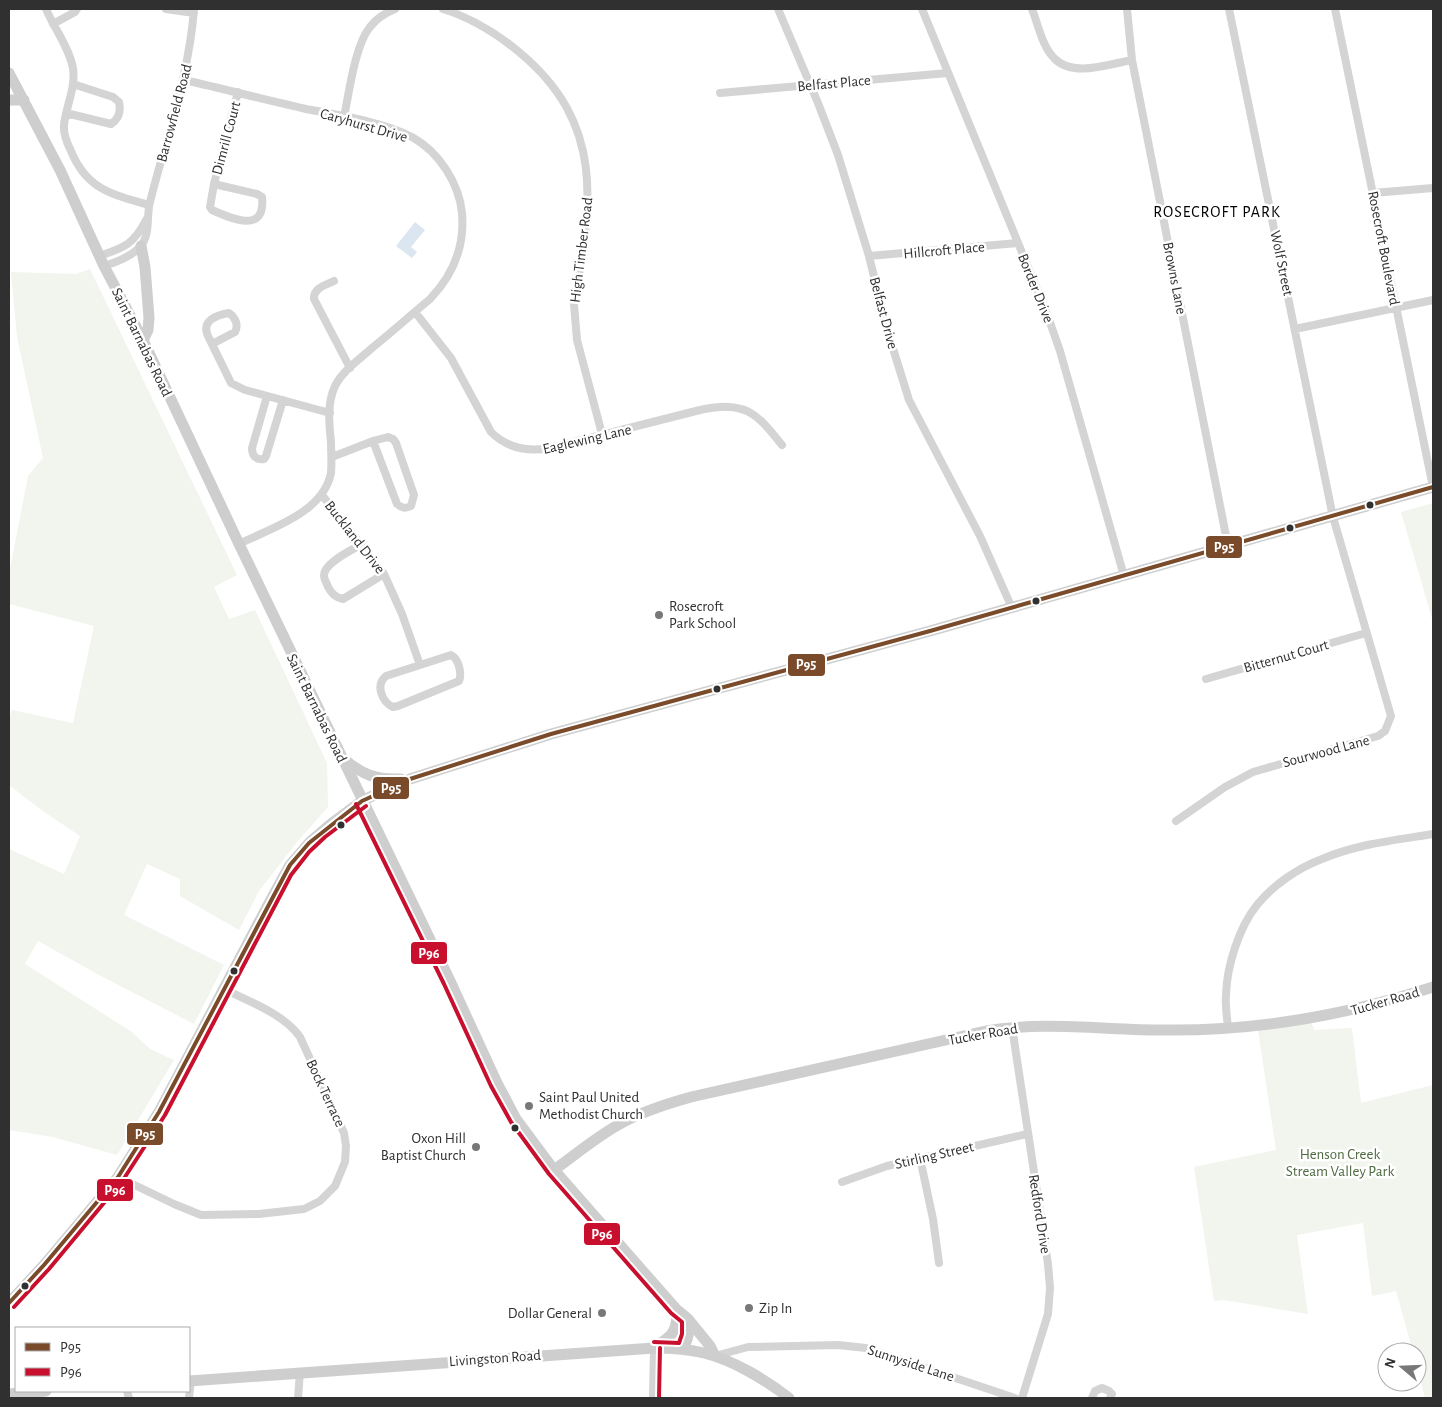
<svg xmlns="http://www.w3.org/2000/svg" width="1442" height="1407" viewBox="0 0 1442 1407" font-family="'Alegreya Sans',sans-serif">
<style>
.green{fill:#f1f5ed}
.water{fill:#dce6f1}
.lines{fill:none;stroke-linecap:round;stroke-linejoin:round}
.street{stroke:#d4d4d4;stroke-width:8}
.secondary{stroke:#cecece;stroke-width:11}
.bus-1-casing{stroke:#fff;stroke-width:8}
.bus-2-casing{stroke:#fff;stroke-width:8}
.bus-1{stroke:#7a4b2a;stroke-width:4}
.bus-2{stroke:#c8102e;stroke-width:4}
.bus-dot{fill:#303030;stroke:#fff;stroke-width:2}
.poi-dot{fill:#787878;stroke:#fff;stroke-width:2}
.labels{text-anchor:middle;stroke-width:5;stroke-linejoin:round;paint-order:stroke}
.street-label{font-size:15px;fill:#303030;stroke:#fff}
.poi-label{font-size:15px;fill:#303030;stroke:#fff;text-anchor:start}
.park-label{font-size:15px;fill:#4e6a40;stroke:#fff}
.neighbourhood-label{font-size:16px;letter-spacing:1px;fill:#000;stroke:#fff}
.line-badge{stroke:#fff;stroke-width:2}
.badge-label{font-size:14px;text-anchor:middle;font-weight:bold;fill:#fff}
</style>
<rect width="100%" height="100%" fill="#fff"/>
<!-- green -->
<path class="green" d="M90 269 237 575 214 587 229 619 255 610 327 763 328 807 297 842 259 891 239 930 180 896V879L147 864 124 915 224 965 194 1024 99 975 38 941 25 964 132 1032 150 1049 174 1060 117 1155 53 1137 9 1130V849L64 874 80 836 40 809 9 785V719L12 710 73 723 94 626 9 604V574L28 476 43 458 17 337 11 272 76 274Z
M1433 503V622L1401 512Z
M1310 1017 1314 1030 1352 1028 1361 1103 1433 1085V1398H1425L1417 1367V1352H1413L1396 1291 1372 1296 1363 1223 1297 1235 1308 1314 1224 1300 1214 1301 1194 1167 1276 1150 1257 1023Z"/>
<!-- water -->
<path class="water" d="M415 222 425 230 411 247 417 252 412 258 396 246Z"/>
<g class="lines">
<!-- street -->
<path class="street" d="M46 9C54 28 69 47 73 68 76 88 66 106 64 125 63 134 67 143 71 151 87 190 112 194 149 205
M166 9 194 13
M443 9C472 18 496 33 519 52 606 124 592 205 574 304L577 340 602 434
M778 9 818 103 838 155 869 256 886 326 909 400 980 536 1012 608
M922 9 1046 311 1060 351 1124 576
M1032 9C1038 24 1042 46 1054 58 1072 78 1109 64 1132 60
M1127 9 1132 60 1228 546
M1335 9 1433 487
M53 24 75 12 77 9
M184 80C225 89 265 100 306 109 338 115 383 122 412 137 439 152 459 183 462 213 465 247 453 275 430 299 411 315 392 332 372 348 360 359 343 370 335 386 327 403 329 424 331 442 331 452 332 463 331 473 323 513 271 528 239 544
M720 93 948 73
M66 113 111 124C119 119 121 111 119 102L113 97 73 84
M344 117C349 93 355 45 370 27 376 19 385 13 395 9
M214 184 257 194 262 197C266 234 232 219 212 210L210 207Z
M214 184 238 92
M1373 193 1433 188
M99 256C124 248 134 244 146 220
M869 256 1018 243
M104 266C117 262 131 257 140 247 151 235 146 216 150 202 166 138 189 76 194 9
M334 281C326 285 313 288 314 299L350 368
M415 312 451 358 491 432C508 449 528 452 550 448L700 410C745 401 755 411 782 445
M1295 329 1433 300
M212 344 235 332C239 325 235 317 229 313 216 315 201 321 208 336L231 383 245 390 330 413
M267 396 252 448C252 456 256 460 264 459L266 456 283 400
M388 437 393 439 396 443 414 495 411 506C405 509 402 508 397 504L373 441Z
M332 457 373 441
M322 495 384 574 402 614 420 665
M362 544C352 550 323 563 324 576 324 580 327 583 328 587 332 594 335 597 343 599L384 574
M451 655C459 659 462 674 459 681L398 706 393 707C382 702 375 685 386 676Z
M1206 679 1366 633
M1176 821 1225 787 1253 772 1378 736 1385 731 1391 716 1333 517 1229 9
M1012 1027 1048 1264 1050 1288 1048 1314 1022 1398
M1228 1028C1227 1017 1225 1005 1226 994 1227 966 1239 927 1257 905 1273 885 1298 868 1322 859 1357 844 1396 840 1433 834
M920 1158 933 1219 939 1263
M118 1177 174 1204 201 1215 259 1214 304 1209 320 1201 335 1186 345 1162 346 1146 344 1133 300 1037C284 1014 248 1001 224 989
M842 1182 887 1166 1027 1134
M715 1356 748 1347 838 1345 866 1348 1015 1398
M127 1391 129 1398
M189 1398 191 1380
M298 1398 300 1372
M653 1398 654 1348
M1092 1398 1095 1391 1102 1388 1109 1391 1112 1394 1110 1398"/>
<!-- secondary -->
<path class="secondary" d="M9 73 60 170 104 266 143 340 239 544 450 981 497 1083 516 1119 554 1170 676 1309 688 1319C690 1331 689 1340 682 1349
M9 100H24
M141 246 145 267 149 318 148 330 143 340
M343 758C362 775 376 780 401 779
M554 1170C575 1155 595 1138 618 1125 640 1112 666 1104 691 1097L986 1031C1045 1021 1105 1030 1165 1030 1256 1031 1347 1015 1433 987
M9 1303 44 1265 118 1177 159 1112 267 907 290 865 309 843 331 824 362 801 391 787 410 779 551 734 930 631 1433 487
M688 1319 710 1346 715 1356
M654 1348C669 1337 676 1335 677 1316
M189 1381 654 1348C671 1348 688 1349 704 1353 733 1360 766 1380 789 1398
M9 1394 46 1391"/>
<!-- bus-1 casing -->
<g class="bus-1-casing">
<path id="bus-1" d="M9 1303 44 1265 118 1177 159 1112 290 865 309 843 362 801 410 779 551 734 930 631 1433 487"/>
</g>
<!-- bus-2 casing -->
<g class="bus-2-casing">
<path id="bus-2" d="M356 804 444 984 491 1086 511 1122 549 1174 671 1313 682 1322V1334L679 1343 654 1342
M14 1307 49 1269 123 1180 165 1115 291 875 309 852 325 837 366 806
M659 1398 660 1348"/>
</g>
<!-- bus-1 -->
<use href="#bus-1" class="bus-1"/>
<!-- bus-2 -->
<use href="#bus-2" class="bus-2"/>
</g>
<!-- markers -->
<g class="bus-dot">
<circle cx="1370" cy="505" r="4.5"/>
<circle cx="1290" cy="528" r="4.5"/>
<circle cx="1036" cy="601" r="4.5"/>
<circle cx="717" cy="689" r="4.5"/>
<circle cx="341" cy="825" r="4.5"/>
<circle cx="234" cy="971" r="4.5"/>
<circle cx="515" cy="1128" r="4.5"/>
<circle cx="25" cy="1286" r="4.5"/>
</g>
<g class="poi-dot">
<circle cx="659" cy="615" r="5"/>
<circle cx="529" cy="1106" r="5"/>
<circle cx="476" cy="1147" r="5"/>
<circle cx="749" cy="1308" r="5"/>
<circle cx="602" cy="1313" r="5"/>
</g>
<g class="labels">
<!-- street labels -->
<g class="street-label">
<text transform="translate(834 83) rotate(-5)" y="5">Belfast Place</text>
<text transform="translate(174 113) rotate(-75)" y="5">Barrowfield Road</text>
<text transform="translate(364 125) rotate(16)" y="5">Caryhurst Drive</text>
<text transform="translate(226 138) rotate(-75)" y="5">Dimrill Court</text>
<text transform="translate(1384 248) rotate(79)" y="5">Rosecroft Boulevard</text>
<text transform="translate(581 250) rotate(-83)" y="5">High Timber Road</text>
<text transform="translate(944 250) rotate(-5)" y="5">Hillcroft Place</text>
<text transform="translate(1282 263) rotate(78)" y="5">Wolf Street</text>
<text transform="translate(1175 278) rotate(79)" y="5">Browns Lane</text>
<text transform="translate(1036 288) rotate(68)" y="5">Border Drive</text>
<text transform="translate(884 313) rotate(75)" y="5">Belfast Drive</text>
<text transform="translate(142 342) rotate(64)" y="5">Saint Barnabas Road</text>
<text transform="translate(587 439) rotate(-13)" y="5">Eaglewing Lane</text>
<text transform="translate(355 537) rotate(52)" y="5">Buckland Drive</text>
<text transform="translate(1286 656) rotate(-16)" y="5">Bitternut Court</text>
<text transform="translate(317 708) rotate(64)" y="5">Saint Barnabas Road</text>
<text transform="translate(1326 751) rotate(-15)" y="5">Sourwood Lane</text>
<text transform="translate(1385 1001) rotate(-16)" y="5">Tucker Road</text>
<text transform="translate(983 1034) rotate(-10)" y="5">Tucker Road</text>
<text transform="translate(326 1093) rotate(65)" y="5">Bock Terrace</text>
<text transform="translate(934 1155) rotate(-13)" y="5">Stirling Street</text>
<text transform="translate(1040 1214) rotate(81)" y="5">Redford Drive</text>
<text transform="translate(495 1358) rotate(-4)" y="5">Livingston Road</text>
<text transform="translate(911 1363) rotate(18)" y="5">Sunnyside Lane</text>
</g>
<!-- poi labels -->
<g class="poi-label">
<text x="669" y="611">Rosecroft<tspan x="669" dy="17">Park School</tspan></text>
<text x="539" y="1102">Saint Paul United<tspan x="539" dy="17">Methodist Church</tspan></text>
<text x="466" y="1143" text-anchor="end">Oxon Hill<tspan x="466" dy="17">Baptist Church</tspan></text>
<text x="759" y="1313">Zip In</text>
<text x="592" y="1318" text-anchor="end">Dollar General</text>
</g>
<!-- park labels -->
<g class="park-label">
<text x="1340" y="1159">Henson Creek<tspan x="1340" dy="17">Stream Valley Park</tspan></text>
</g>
<!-- neighbourhood labels -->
<g class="neighbourhood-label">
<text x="1217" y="217">ROSECROFT PARK</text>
</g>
</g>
<g class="line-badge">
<rect x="1205" y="535" width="38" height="24" rx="5" fill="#7a4b2a"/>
<rect x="787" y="653" width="39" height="24" rx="5" fill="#7a4b2a"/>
<rect x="372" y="776" width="38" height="24" rx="5" fill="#7a4b2a"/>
<rect x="410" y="941" width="38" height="24" rx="5" fill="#c8102e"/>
<rect x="126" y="1122" width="38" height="24" rx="5" fill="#7a4b2a"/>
<rect x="96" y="1178" width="38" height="24" rx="5" fill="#c8102e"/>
<rect x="583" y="1222" width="38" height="24" rx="5" fill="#c8102e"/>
</g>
<g class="badge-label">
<text x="1224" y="552">P95</text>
<text x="806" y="669">P95</text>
<text x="391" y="793">P95</text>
<text x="429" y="958">P96</text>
<text x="145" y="1139">P95</text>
<text x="115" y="1195">P96</text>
<text x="602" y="1239">P96</text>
</g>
<!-- border -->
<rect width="1442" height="1407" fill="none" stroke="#303030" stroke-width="20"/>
<!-- legend -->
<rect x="15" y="1327" width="175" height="65" fill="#ffffff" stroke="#acacac"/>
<rect x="25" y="1343" width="25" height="8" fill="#7a4b2a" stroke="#acacac"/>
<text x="60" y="1352" font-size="15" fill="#303030">P95</text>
<rect x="25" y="1368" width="25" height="8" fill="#c8102e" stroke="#acacac"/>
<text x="60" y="1377" font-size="15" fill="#303030">P96</text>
<!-- north arrow -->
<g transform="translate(1402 1367) rotate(289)"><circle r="24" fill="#ffffff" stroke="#acacac"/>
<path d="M0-4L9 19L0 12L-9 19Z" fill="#787878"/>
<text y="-8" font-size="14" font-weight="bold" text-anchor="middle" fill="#303030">N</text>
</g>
</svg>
